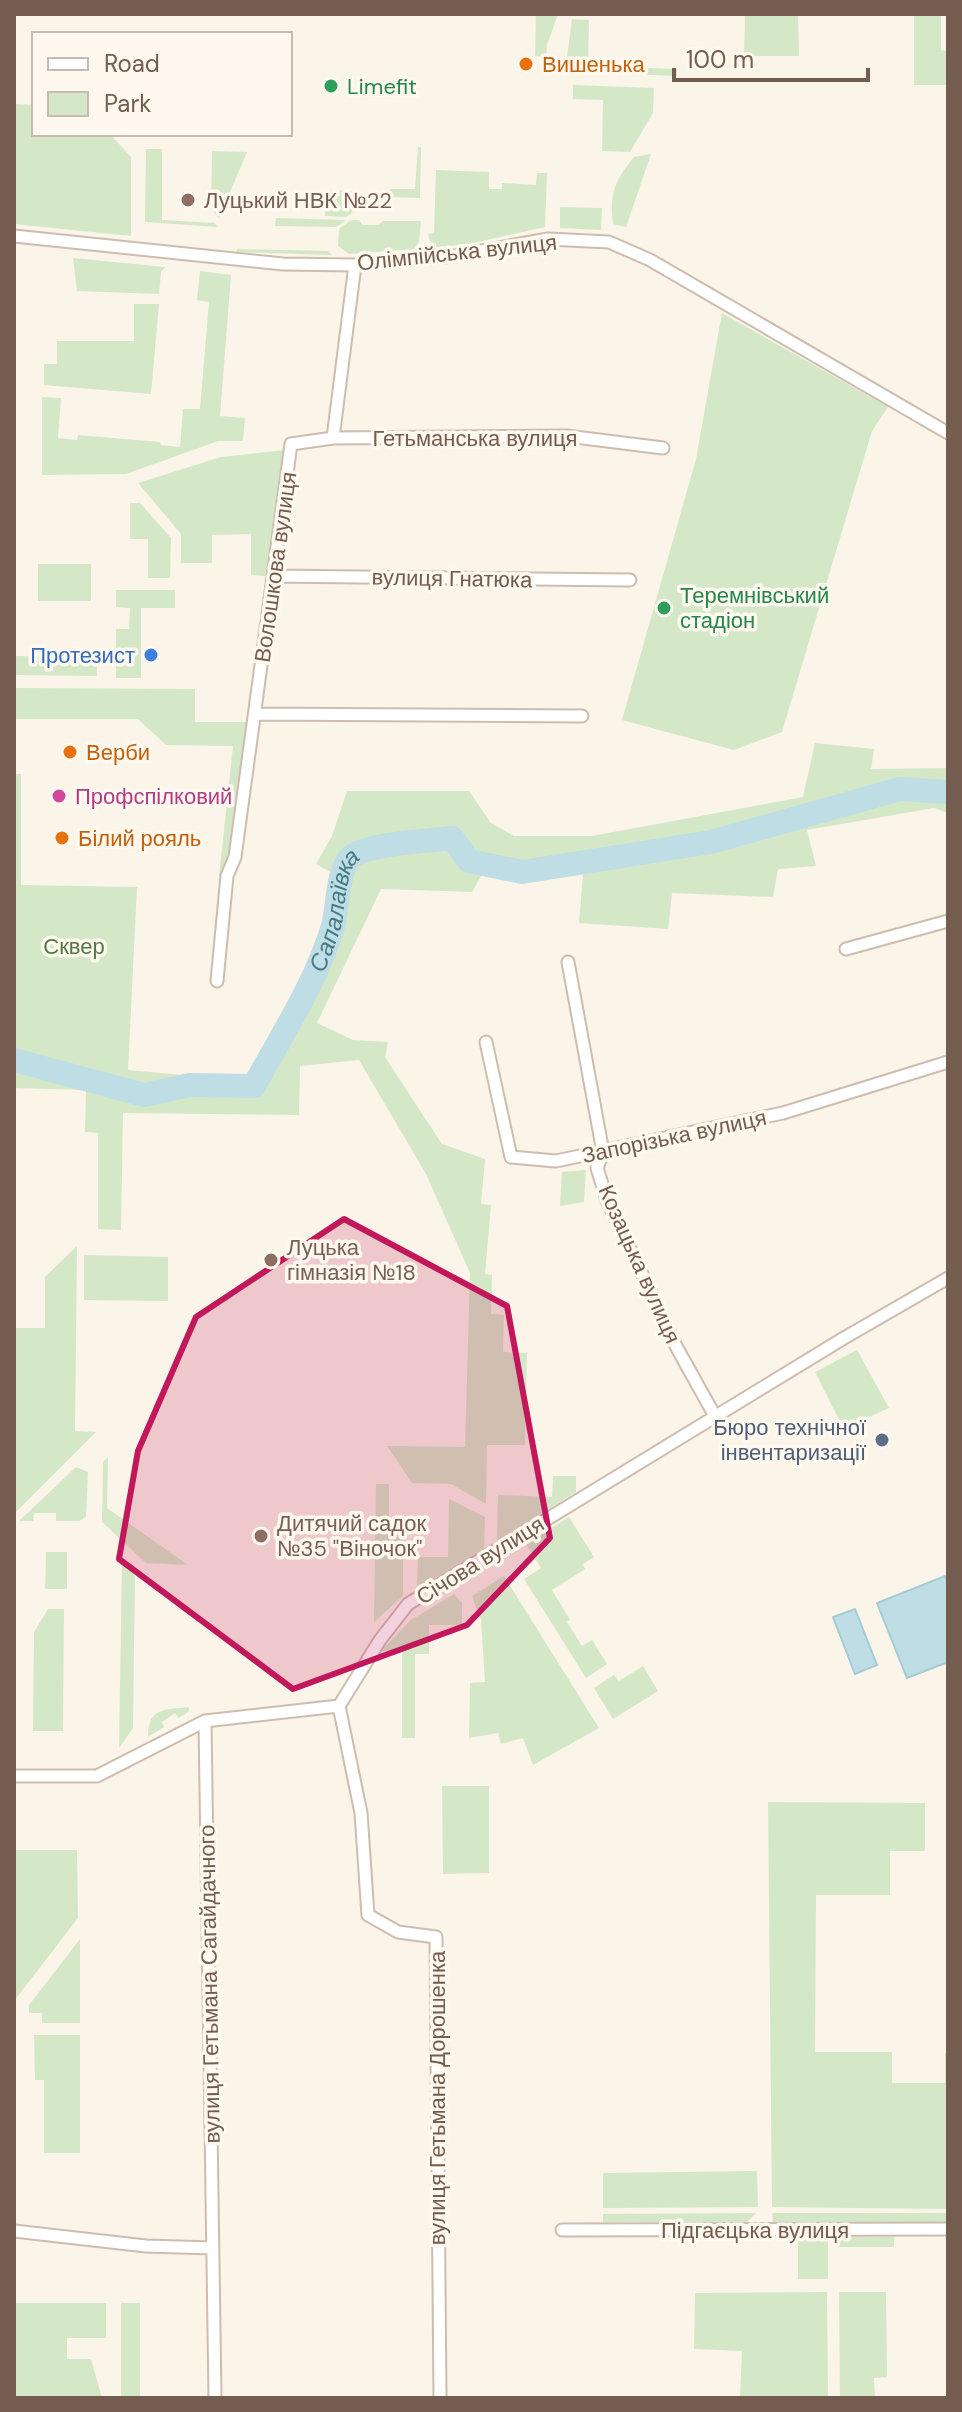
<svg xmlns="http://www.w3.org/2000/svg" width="962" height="2412" viewBox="0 0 962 2412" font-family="'DM Sans',sans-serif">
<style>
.green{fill:#d4e8c7}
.water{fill:#bedde4;stroke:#a5ccd5;stroke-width:2}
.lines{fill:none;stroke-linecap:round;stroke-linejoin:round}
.river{stroke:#bedde4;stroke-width:24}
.minor-casing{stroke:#cdbdaf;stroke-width:15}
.minor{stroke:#fff;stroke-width:11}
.marked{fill:#c2185b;fill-opacity:0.2;stroke:#c2185b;stroke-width:6;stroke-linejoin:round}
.food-dot{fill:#e8710a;stroke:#fef8ef;stroke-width:3}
.leisure-dot{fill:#2e9e5b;stroke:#fef8ef;stroke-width:3}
.education-dot{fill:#8d6e63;stroke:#fef8ef;stroke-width:3}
.shop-dot{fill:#3f7fe0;stroke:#fef8ef;stroke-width:3}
.hotel-dot{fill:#d1479c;stroke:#fef8ef;stroke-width:3}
.service-dot{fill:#5c6f8a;stroke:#fef8ef;stroke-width:3}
.labels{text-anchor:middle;stroke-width:7;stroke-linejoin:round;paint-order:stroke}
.food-label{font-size:22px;fill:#c56008;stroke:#fef8ef;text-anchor:start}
.leisure-label{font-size:22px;fill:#27864d;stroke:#fef8ef;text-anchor:start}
.education-label{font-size:22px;fill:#785e54;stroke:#fef8ef;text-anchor:start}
.street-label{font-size:22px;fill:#745c4e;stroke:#fef8ef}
.shop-label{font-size:22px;fill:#366cbe;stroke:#fef8ef;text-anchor:end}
.hotel-label{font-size:22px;fill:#b23c85;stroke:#fef8ef;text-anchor:start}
.park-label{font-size:22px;fill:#547846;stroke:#fef8ef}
.service-label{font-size:22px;fill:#4e5e75;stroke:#fef8ef;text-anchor:end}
.water-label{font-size:24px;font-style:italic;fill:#487a85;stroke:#fef8ef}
</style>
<rect width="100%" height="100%" fill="#fbf4e8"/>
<!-- green -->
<path class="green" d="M536 14H558L547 45 546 57 535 56Z
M745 14H798L799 56H744Z
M914 14H941V50L948 51V110L946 85H914Z
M572 19 589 20 588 66 677 69V76L565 72Z
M573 85 654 88 653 113 630 152 602 151 603 100 573 99Z
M14 104 34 105V134H110L131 157V236L14 224Z
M418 147H421L420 198 389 197 390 189H415Z
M146 149H162V220L215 223 217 227 145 222Z
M212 151 247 152 219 218 211 209Z
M651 154 626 227 613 224C609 193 615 180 634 157Z
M436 170 489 172V189H502V183L536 185 537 173H547L545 227 469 244 432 248 428 234 434 233Z
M327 190 354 191 352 213 346 217 325 216Z
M560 207 602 208 601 230 560 228Z
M276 218 346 220 336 227 275 226Z
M351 220H359L363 225H379L383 221H421L419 242 414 249 349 254 338 246 339 229Z
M237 249 329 251 332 255 236 252Z
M73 258 165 267 161 272 159 294 77 291Z
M200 271 231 275 220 416 245 418 243 441H218L126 474 42 475V397L61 398 58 438 77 440 78 435 160 442 161 445 180 447 183 409H200L209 302 197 300Z
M134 304H159L151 394 44 385V364H57V341H134Z
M722 313 888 407 872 431 782 732 734 750 622 720 696 459Z
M285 450 268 576 251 575V534L212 535V563H181V534L138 483 221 457Z
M130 503H140L171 538 170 578H148V539H130Z
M38 564H91V601H38Z
M116 590H175V608H141V678H116V629H129L130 608 116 607Z
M14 656 97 657V676L14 675Z
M16 688 195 689V722H248L230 856 219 876 233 746 166 745 138 719H14Z
M815 743 874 749 871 769 948 768V813L934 808 807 830 816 866 778 869 773 897 672 893 668 929 579 923 583 874 527 882 481 876 472 892 381 889 317 1023 353 1040 388 1042 385 1057 442 1144 485 1159 481 1204 491 1205 485 1274 492 1275 491 1314 504 1315 503 1352 527 1353 525 1445H487L486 1504 451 1484 412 1483 387 1446 465 1447 470 1273 426 1174 359 1060 300 1066 299 1115 123 1113 121 1230 98 1229V1133L85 1132 86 1090 14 1088V774H21V885L137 887 128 1070 248 1081 274 1038 320 937 332 873 316 864 332 836 347 791H469L491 823 514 836H592L803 797Z
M586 1170 584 1202 560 1206 562 1172Z
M77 1246 75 1431 96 1432 14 1514V1328H45V1277Z
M84 1255 168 1257V1301L84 1300Z
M857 1350 889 1408 847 1427 839 1420 815 1372Z
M108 1457 107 1508 188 1565 146 1563 102 1522 103 1462Z
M76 1467 88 1472 86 1517 79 1521H56V1513H34L33 1521H19Z
M553 1476H576V1492L497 1541 498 1495 552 1497Z
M376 1484H389V1534H403V1596L374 1622Z
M449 1499 485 1517 484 1549 417 1589 418 1557H448Z
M569 1517 594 1557 583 1564 585 1569 552 1590 570 1620 567 1622 582 1646 592 1640 607 1664 586 1678 524 1579 541 1568 526 1544Z
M46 1552H67V1589H45Z
M122 1561 135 1576 133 1728 119 1748Z
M504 1576 599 1728 533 1765 523 1738 501 1744 498 1733 469 1738 470 1683 485 1682 481 1620 472 1596Z
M454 1594 462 1603V1625H429V1654H415V1738H402V1652L381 1651 411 1620Z
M48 1609H64L63 1731H33L34 1632Z
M643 1666 658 1691 613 1719 594 1688 614 1675 619 1681Z
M189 1707V1711L179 1718 175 1713 162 1722 164 1727 148 1737C148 1707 164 1710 189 1707Z
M442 1786H489V1873L443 1874Z
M768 1802 925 1803V1851H890V1895H816L815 2052H892V2083H945V2053H948V2209L772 2207Z
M14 1850H77L78 1918 14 2001Z
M80 1939V2023H42V2013H29V2005Z
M34 2035H80V2153H44V2080H35Z
M757 2171 758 2207 603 2208V2173Z
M756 2213 747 2222H603V2214Z
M772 2213H948V2222H773Z
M798 2237H828V2279H798Z
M839 2237H894V2247H839Z
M827 2292 828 2398H740L742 2351 694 2349 695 2293Z
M839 2292H886L887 2377 874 2378 875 2398H840Z
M14 2303H106V2338H67V2359H91L102 2398H14Z
M121 2303H140V2398H121Z"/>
<!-- water -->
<path class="water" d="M945 1576 948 1583V1662L907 1678 877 1603Z
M855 1609 877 1665 855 1674 833 1617Z"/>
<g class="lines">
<!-- river -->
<path class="river" id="s1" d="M14 1060 144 1095 190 1085 254 1086C282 1034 316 983 333 926 338 908 337 869 351 857 367 843 429 841 452 838L469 861 522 872 711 842 900 789 948 792"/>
<!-- minor casing -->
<g class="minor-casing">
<path id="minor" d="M14 236 283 264 355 265 454 256 548 239 609 242 650 260 948 433
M333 438 567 436 663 448
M274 576 630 580
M255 714 582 716
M846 949 948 921
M568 962 603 1152 597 1168 607 1200 677 1348 716 1418
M217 981 227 876 235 857 291 444 333 438 355 265
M486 1042 511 1157 556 1161 783 1113 948 1062
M339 1706 361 1813 368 1915 398 1932 436 1937 440 2398
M205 1721 215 2398
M14 1776H97L205 1721 339 1706 380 1640 408 1604 844 1338 948 1278
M562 2230 948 2229
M14 2231 146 2246 213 2248"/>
</g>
<!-- minor -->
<use href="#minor" class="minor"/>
</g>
<!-- marked area -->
<path class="marked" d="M344 1219 507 1306 550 1538 467 1625 293 1689 119 1559 138 1451 196 1317Z"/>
<!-- markers -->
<g class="food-dot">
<circle cx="526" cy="64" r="8"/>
<circle cx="70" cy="752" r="8"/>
<circle cx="62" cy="838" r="8"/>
</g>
<g class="leisure-dot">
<circle cx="331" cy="86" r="8"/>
<circle cx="664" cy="608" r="8"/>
</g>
<g class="education-dot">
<circle cx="188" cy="200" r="8"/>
<circle cx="271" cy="1260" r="8"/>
<circle cx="261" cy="1536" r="8"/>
</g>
<circle class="shop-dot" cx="151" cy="655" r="8"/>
<circle class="hotel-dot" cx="59" cy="796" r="8"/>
<circle class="service-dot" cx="882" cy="1440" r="8"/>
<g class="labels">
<!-- food labels -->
<g class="food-label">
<text x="542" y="72">Вишенька</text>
<text x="86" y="760">Верби</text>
<text x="78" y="846">Білий рояль</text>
</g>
<!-- leisure labels -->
<g class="leisure-label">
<text x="347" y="94">Limefit</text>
<text x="680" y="603">Теремнівський<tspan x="680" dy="25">стадіон</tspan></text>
</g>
<!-- education labels -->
<g class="education-label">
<text x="204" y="208">Луцький НВК №22</text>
<text x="287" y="1255">Луцька<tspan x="287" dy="25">гімназія №18</tspan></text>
<text x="277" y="1531">Дитячий садок<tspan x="277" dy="25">№35 "Віночок"</tspan></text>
</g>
<!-- street labels -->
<g class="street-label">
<text transform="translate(457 252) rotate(-6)" y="8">Олімпійська вулиця</text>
<text x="475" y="446">Гетьманська вулиця</text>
<text transform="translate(275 567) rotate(-82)" y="8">Волошкова вулиця</text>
<text transform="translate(452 578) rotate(1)" y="8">вулиця Гнатюка</text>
<text transform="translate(674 1136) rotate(-12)" y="8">Запорізька вулиця</text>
<text transform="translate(640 1264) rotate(66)" y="8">Козацька вулиця</text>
<text transform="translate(480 1560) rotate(-32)" y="8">Січова вулиця</text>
<text transform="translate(209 1984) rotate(-91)" y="8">вулиця Гетьмана Сагайдачного</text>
<text transform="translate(437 2098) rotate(-90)" y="8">вулиця Гетьмана Дорошенка</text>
<text x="755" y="2238">Підгаєцька вулиця</text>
</g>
<!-- shop labels -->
<g class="shop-label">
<text x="135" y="663">Протезист</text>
</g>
<!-- hotel labels -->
<g class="hotel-label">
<text x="75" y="804">Профспілковий</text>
</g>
<!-- park labels -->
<g class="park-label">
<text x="74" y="954">Сквер</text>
</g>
<!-- service labels -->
<g class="service-label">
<text x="866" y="1435">Бюро технічної<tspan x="866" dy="25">інвентаризації</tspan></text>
</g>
<!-- water labels -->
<g class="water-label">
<text dy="8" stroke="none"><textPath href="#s1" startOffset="440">Сапалаївка</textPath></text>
</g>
</g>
<!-- border -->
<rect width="962" height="2412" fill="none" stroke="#745c4e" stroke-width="32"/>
<!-- legend -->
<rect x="32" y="32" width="260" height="104" fill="#fef8ef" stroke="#c7baaf" stroke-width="2"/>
<rect x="48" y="58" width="40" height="12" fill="#ffffff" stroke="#c7baaf" stroke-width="2"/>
<text x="104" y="72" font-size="24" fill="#745c4e">Road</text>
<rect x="48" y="92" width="40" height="24" fill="#d4e8c7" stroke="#c7baaf" stroke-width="2"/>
<text x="104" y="112" font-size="24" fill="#745c4e">Park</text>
<!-- scale -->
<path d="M674 68v12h194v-12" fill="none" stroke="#745c4e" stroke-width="4"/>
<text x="686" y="68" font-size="24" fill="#745c4e" stroke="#fef8ef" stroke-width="6" paint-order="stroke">100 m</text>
</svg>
